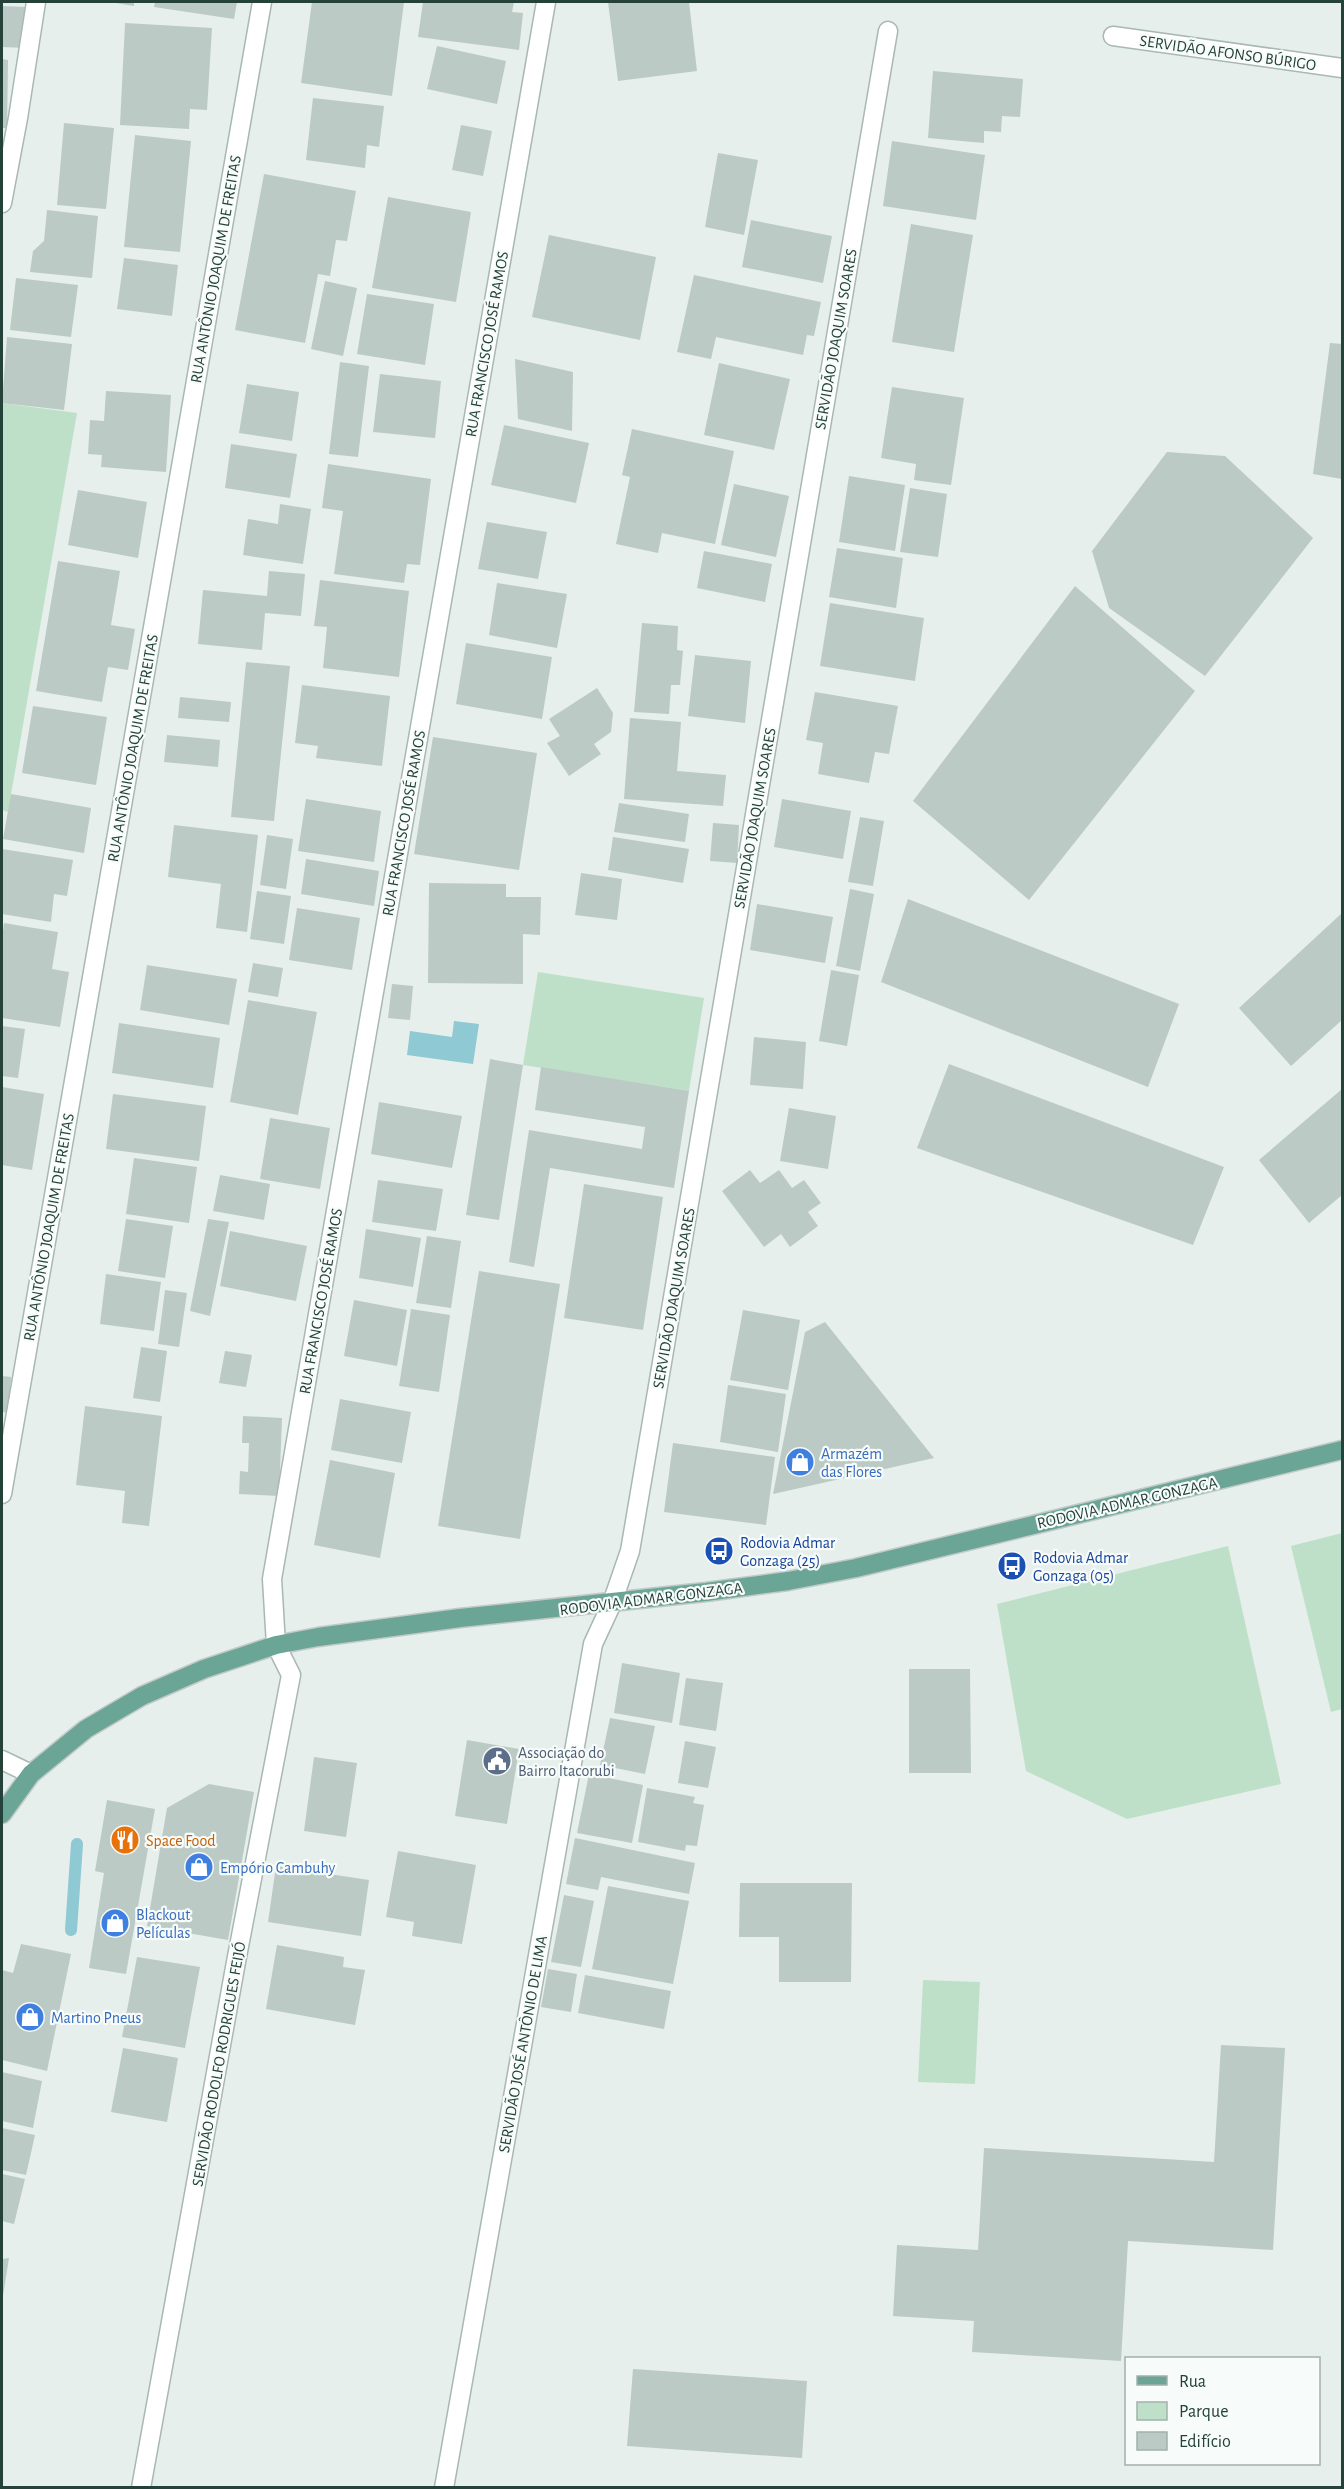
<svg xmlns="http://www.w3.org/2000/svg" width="1344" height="2489" viewBox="0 0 1344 2489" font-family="'Alegreya Sans',sans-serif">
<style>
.green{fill:#bfe0c8}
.water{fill:#8ec9d4}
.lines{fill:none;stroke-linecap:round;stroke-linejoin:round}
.stream{stroke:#8ec9d4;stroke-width:12}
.building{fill:#bbcac4}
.minor-casing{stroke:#a8b8b2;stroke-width:21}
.major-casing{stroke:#c2cac8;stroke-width:21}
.minor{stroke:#fff;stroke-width:18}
.major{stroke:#6aa596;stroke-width:18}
.labels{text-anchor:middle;stroke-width:4.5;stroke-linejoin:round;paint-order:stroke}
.street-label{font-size:16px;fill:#24423a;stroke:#f7fbf9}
.shop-label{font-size:16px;fill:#366cbe;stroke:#f7fbf9;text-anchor:start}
.transit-label{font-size:16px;fill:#164399;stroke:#f7fbf9;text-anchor:start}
.service-label{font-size:16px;fill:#4e5e75;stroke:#f7fbf9;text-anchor:start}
.food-label{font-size:16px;fill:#c56008;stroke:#f7fbf9;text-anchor:start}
</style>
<rect width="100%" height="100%" fill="#e6efeb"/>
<!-- green -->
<path class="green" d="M2 403 77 413 8 812 2 810Z
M538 972 704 998 689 1091 523 1065Z
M1342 1533V1709L1331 1712 1291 1546Z
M1228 1546 1281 1784 1127 1819 1026 1771 997 1604Z
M923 1980 980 1982 975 2084 918 2082Z"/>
<!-- water -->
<path class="water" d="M454 1021 479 1024 473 1064 407 1055 410 1031 452 1037Z"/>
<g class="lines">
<!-- stream -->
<path class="stream" d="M71 1930 77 1844"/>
</g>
<!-- building -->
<path class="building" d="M110 2H134V6Z
M155 2H237L234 19 154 7Z
M312 2H404L392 96 301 83Z
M423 2H514L512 12 523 13 519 50 418 37Z
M608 2H689L697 71 618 81Z
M2 6 27 7 26 48 2 47Z
M125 23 212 28 207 110 190 109 189 129 120 125Z
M437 46 506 61 497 104 427 89Z
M2 59 8 60 7 128H2Z
M933 71 1023 79 1020 117 1002 116 1001 132 984 131V143L928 138Z
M313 98 384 106 379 147 367 145 365 168 306 160Z
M64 123 114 128 106 209 57 205Z
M461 125 492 131 483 176 452 170Z
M135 135 191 141 180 252 124 247Z
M892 141 985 155 976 220 883 206Z
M718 153 758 160 744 235 705 227Z
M264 174 356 191 347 241 336 240 330 276 318 274 305 343 235 330Z
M388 197 471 212 456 302 372 288Z
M47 210 98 216 92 278 30 272 33 251 44 241Z
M751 220 832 236 823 283 742 267Z
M911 224 973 235 954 352 892 342Z
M549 235 656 257 640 340 532 317Z
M124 258 178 265 172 316 117 309Z
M694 275 821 302 814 336 807 335 803 355 716 337 711 359 677 352Z
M16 278 78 285 71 337 10 330Z
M325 281 357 288 343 356 311 349Z
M367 294 434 304 425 365 357 354Z
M7 337 72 344 64 410 2 403Z
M1330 343 1342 344V479L1313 474Z
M515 359 573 372 572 431 518 419Z
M340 362 369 366 358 457 329 454Z
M719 363 790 379 774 450 704 435Z
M380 374 441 381 435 438 373 432Z
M247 384 299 392 292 441 239 433Z
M892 387 964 398 951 485 914 480 916 464 881 458Z
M106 391 171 395 166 472 101 467 102 455 88 454 90 420 104 421Z
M504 425 589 443 576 503 491 485Z
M632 429 734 451 715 544 662 533 658 553 616 544 630 477 622 475Z
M231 444 297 454 290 498 225 488Z
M1167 452 1225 456 1313 538 1205 676 1109 608 1092 551Z
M328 464 431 479 420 565 407 564 404 583 334 574 343 511 322 508Z
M849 476 905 485 895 551 839 542Z
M734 484 789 496 776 557 721 545Z
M910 488 947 494 938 557 900 552Z
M78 490 147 502 138 558 68 545Z
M280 504 311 509 303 564 243 555 248 519 278 524Z
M487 522 547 532 538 579 478 569Z
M837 548 903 558 896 608 829 597Z
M704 551 772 564 765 602 697 588Z
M58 561 120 571 111 625 135 629 128 670 108 667 102 702 36 691Z
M269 571 305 574 301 616 265 613 262 650 198 644 203 590 267 596Z
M320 580 409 591 399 677 323 668 327 627 314 626Z
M497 583 567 594 557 648 489 635Z
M1075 586 1195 691 1029 900 913 801Z
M830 603 924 618 915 681 820 666Z
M642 623 678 626 677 650 683 651 680 685H671L669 714 634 712Z
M466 643 552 657 542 719 456 704Z
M695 655 751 661 745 723 688 716Z
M246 662 290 666 274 821 231 817Z
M302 685 390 696 382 766 316 758 318 746 295 743Z
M597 688 613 713 611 732 594 744 601 754 569 776 547 743 560 736 549 719Z
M815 692 898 706 889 754 875 752 869 783 818 774 823 743 806 740Z
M180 697 231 702 229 722 178 718Z
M33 706 107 717 96 785 22 773Z
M630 718 681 722 677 771 726 775 723 806 624 799Z
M167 735 220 740 218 767 164 762Z
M433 737 537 753 519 870 414 854Z
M11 794 91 808 84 853 3 839Z
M306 799 381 811 374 862 298 851Z
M782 799 851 811 843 859 774 847Z
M619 803 689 814 685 842 614 832Z
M860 817 884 821 873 886 848 882Z
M713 823 739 825 737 863 710 861Z
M174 825 258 835 247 932 216 928 221 884 168 877Z
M267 835 293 839 286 889 260 885Z
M613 837 689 849 683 883 608 870Z
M2 849 73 860 67 896 54 894 51 922 2 914Z
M306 859 379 871 374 906 301 894Z
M581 873 622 879 617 920 575 915Z
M429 883 506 884V897H541L540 935 523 934V984L428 983Z
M850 889 874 894 860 971 836 966Z
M257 891 291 896 284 944 250 939Z
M908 899 1179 1004 1148 1087 881 982Z
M757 904 833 917 825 963 750 950Z
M297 908 360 918 352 970 289 960Z
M1342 913V1020L1291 1066 1239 1008Z
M4 923 58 932 52 969 69 972 60 1027 2 1018V940Z
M253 963 283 968 278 997 248 992Z
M147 965 237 979 229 1025 140 1010Z
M831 970 859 975 847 1046 819 1041Z
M392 984 413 986 410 1020 388 1018Z
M248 1000 317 1012 298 1115 230 1102Z
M119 1023 220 1038 213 1088 112 1073Z
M2 1026 25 1029 18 1078 2 1076Z
M754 1037 806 1042 803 1089 750 1085Z
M490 1059 523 1065 499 1220 466 1215Z
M949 1064 1224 1167 1193 1245 917 1148Z
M541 1067 689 1091 674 1188 550 1168 534 1267 509 1262 529 1130 642 1149 645 1127 535 1110Z
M2 1087 44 1094 32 1170 2 1165Z
M1342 1089V1195L1309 1223 1259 1160Z
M113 1094 206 1106 199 1161 106 1149Z
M379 1102 462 1116 452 1168 371 1154Z
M789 1108 836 1116 828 1169 780 1161Z
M270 1118 330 1128 320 1189 260 1179Z
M134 1158 197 1167 189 1223 126 1214Z
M750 1170 760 1183 779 1170 792 1188 804 1180 821 1203 808 1212 818 1226 790 1247 781 1234 764 1247 722 1191Z
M220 1175 270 1184 264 1220 213 1211Z
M378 1180 443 1189 436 1231 372 1222Z
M584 1184 663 1197 643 1330 564 1318Z
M126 1219 173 1226 165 1278 118 1271Z
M208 1219 229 1222 210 1316 190 1311Z
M366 1229 421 1238 413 1287 359 1278Z
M230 1231 307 1246 296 1301 220 1286Z
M427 1236 461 1241 451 1308 416 1303Z
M479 1271 560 1284 520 1539 438 1526Z
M106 1274 161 1282 154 1331 100 1324Z
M165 1290 187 1293 179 1347 158 1344Z
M354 1300 407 1310 397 1366 344 1356Z
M411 1309 450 1315 439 1392 399 1386Z
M743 1310 800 1320 788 1390 730 1380Z
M825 1322 934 1458 773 1494 805 1332Z
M141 1347 167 1351 160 1402 133 1398Z
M225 1351 252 1355 246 1387 219 1383Z
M2 1376 11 1377 9 1413 2 1412Z
M728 1385 786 1394 778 1452 720 1442Z
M340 1399 411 1412 402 1463 331 1450Z
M85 1406 162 1416 149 1526 122 1523 125 1491 76 1485Z
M243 1416 282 1418 279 1496 239 1494 240 1471 248 1472 249 1443H242Z
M673 1443 775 1457 766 1525 664 1512Z
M330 1460 395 1473 380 1558 314 1545Z
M622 1663 680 1673 672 1723 614 1713Z
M909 1669H970L971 1773H909Z
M686 1678 723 1683 716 1731 679 1725Z
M610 1718 655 1726 645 1774 600 1765Z
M467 1740 519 1749 507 1824 455 1816Z
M685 1741 716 1747 708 1788 678 1783Z
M314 1757 357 1763 346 1837 304 1831Z
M589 1774 643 1785 632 1843 577 1833Z
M209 1784 254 1792 228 1940 147 1926 167 1808Z
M647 1788 695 1797 693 1803 704 1805 697 1846 686 1845 685 1851 638 1842Z
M107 1800 155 1809 126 1974 89 1968 104 1873 95 1871Z
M575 1838 695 1863 689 1894 601 1877 598 1890 566 1884Z
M398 1851 476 1865 462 1944 412 1936 414 1922 386 1917Z
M276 1866 369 1880 361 1936 268 1922Z
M740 1883H852L851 1982H779V1937H739Z
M608 1886 689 1901 673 1984 592 1969Z
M564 1895 594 1901 581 1967 551 1962Z
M21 1944 71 1954 47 2071 2 2060V1970L13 1973Z
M277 1945 344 1957 343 1967 365 1970 355 2025 266 2009Z
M137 1957 200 1967 185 2048 122 2037Z
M548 1969 577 1974 571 2012 541 2007Z
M585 1975 671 1991 664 2029 578 2013Z
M1221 2045 1285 2048 1273 2250 1128 2241 1121 2361 972 2352 974 2321 893 2316 897 2245 978 2250 984 2148 1214 2162Z
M123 2048 178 2058 167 2122 111 2112Z
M2 2072 42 2081 33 2128 2 2121Z
M2 2128 35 2135 26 2175 2 2170Z
M2 2174 25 2179 14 2224 2 2221Z
M9 2258 3 2296H2V2259Z
M633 2369 807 2381 802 2458 627 2446Z"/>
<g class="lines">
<!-- minor casing -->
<g class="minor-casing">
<path id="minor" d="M1113 36 1342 68
M2 203 18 118 36 2
M2 1494 262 2
M2 1760 31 1774
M141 2488 236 1962 291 1675 276 1645 272 1579 546 2
M444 2488 593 1644 612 1603 630 1551 888 31"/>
</g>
<!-- major casing -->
<g class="major-casing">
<path id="major" d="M2 1814 31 1774 86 1729 142 1696 204 1669 276 1645 318 1637 460 1618 706 1592 788 1581 856 1568 1342 1450"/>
</g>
<!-- minor -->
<use href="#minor" class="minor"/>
<!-- major -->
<use href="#major" class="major"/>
</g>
<!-- icons -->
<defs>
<g id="shop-disc" transform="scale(1.5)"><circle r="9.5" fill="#3f7fe0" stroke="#f7fbf9"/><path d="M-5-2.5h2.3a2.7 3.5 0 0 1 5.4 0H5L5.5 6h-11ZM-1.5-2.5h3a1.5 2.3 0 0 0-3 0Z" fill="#fff"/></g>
<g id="bus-disc" transform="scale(1.5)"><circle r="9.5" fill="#1a4fb4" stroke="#f7fbf9"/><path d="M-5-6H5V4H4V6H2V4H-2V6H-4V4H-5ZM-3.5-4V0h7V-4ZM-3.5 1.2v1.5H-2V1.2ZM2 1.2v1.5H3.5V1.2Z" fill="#fff"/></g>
<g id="civic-disc" transform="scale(1.5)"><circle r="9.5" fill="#5c6f8a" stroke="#f7fbf9"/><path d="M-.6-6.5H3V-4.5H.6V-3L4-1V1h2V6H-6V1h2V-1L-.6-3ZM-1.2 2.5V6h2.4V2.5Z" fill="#fff"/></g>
<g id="restaurant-disc" transform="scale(1.5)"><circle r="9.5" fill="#e8710a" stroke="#f7fbf9"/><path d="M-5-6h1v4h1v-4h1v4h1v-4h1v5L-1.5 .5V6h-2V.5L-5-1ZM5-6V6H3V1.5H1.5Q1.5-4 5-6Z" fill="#fff"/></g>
</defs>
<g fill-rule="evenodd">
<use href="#shop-disc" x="800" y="1462"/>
<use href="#bus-disc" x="719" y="1551"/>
<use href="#bus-disc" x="1012" y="1566"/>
<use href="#civic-disc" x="497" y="1761"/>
<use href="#restaurant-disc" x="125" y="1840"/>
<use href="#shop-disc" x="199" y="1867"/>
<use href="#shop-disc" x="115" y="1923"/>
<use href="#shop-disc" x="30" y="2017"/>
</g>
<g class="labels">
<!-- street labels -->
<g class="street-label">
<text transform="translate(1228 52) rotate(8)" y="6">SERVIDÃO AFONSO BÚRIGO</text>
<text transform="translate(215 269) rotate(-80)" y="6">RUA ANTÔNIO JOAQUIM DE FREITAS</text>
<text transform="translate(835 339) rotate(-80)" y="6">SERVIDÃO JOAQUIM SOARES</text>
<text transform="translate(486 344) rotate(-80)" y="6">RUA FRANCISCO JOSÉ RAMOS</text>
<text transform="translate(132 748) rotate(-80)" y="6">RUA ANTÔNIO JOAQUIM DE FREITAS</text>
<text transform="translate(754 818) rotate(-80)" y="6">SERVIDÃO JOAQUIM SOARES</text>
<text transform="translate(403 823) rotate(-80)" y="6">RUA FRANCISCO JOSÉ RAMOS</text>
<text transform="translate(48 1227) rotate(-80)" y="6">RUA ANTÔNIO JOAQUIM DE FREITAS</text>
<text transform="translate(673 1298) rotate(-80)" y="6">SERVIDÃO JOAQUIM SOARES</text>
<text transform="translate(320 1301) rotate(-80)" y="6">RUA FRANCISCO JOSÉ RAMOS</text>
<text transform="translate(1127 1502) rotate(-13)" y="6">RODOVIA ADMAR GONZAGA</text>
<text transform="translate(651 1598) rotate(-7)" y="6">RODOVIA ADMAR GONZAGA</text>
<text transform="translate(522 2044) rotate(-80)" y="6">SERVIDÃO JOSÉ ANTÔNIO DE LIMA</text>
<text transform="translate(218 2064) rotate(-80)" y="6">SERVIDÃO RODOLFO RODRIGUES FEIJÓ</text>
</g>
<!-- shop labels -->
<g class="shop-label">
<text x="821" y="1459">Armazém<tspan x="821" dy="18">das Flores</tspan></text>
<text x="220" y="1873">Empório Cambuhy</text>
<text x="136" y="1920">Blackout<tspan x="136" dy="18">Películas</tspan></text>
<text x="51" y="2023">Martino Pneus</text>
</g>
<!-- transit labels -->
<g class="transit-label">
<text x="740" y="1548">Rodovia Admar<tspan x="740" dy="18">Gonzaga (25)</tspan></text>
<text x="1033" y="1563">Rodovia Admar<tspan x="1033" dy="18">Gonzaga (05)</tspan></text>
</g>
<!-- service labels -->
<g class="service-label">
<text x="518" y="1758">Associação do<tspan x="518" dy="18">Bairro Itacorubi</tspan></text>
</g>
<!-- food labels -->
<g class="food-label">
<text x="146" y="1846">Space Food</text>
</g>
</g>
<!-- border -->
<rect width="1344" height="2489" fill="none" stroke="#24423a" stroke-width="6"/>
<!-- legend -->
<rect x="1125" y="2357" width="195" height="108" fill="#f7fbf9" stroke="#a3b1ad" stroke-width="1.5"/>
<rect x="1137" y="2376" width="30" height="9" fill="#6aa596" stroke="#a3b1ad" stroke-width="1.5"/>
<text x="1179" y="2387" font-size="18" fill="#24423a">Rua</text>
<rect x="1137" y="2402" width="30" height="18" fill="#bfe0c8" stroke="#a3b1ad" stroke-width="1.5"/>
<text x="1179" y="2417" font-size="18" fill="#24423a">Parque</text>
<rect x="1137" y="2432" width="30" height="18" fill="#bbcac4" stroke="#a3b1ad" stroke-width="1.5"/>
<text x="1179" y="2447" font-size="18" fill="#24423a">Edifício</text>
</svg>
